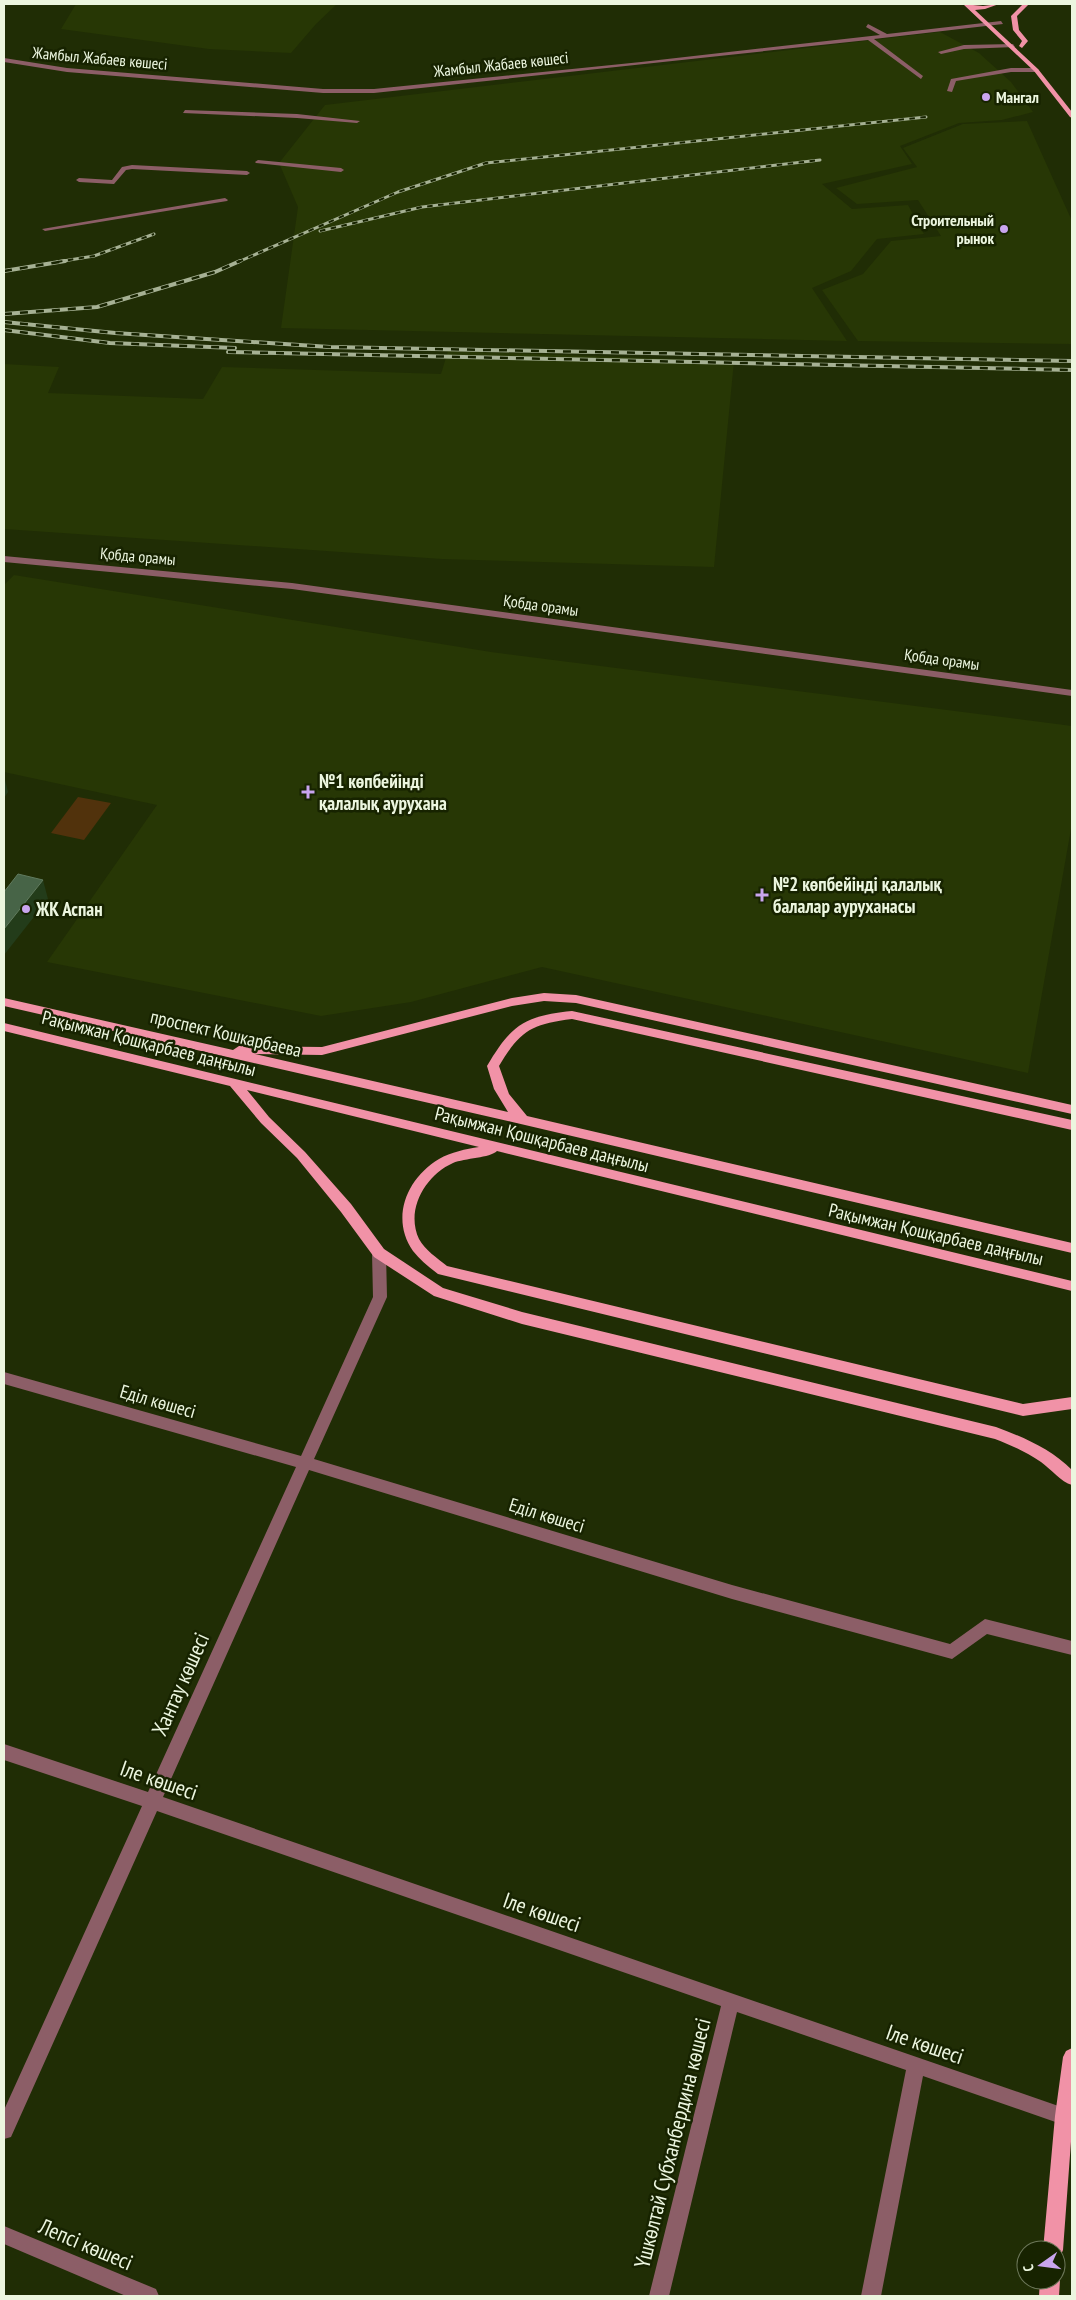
<svg xmlns="http://www.w3.org/2000/svg" width="1076" height="2300" viewBox="0 0 1076 2300" font-family="'PT Sans Narrow',sans-serif">
<style>
.built{fill:#273705}
.green{fill:#51320c}
.lines{fill:none;stroke-linecap:round;stroke-linejoin:round}
.minor{fill:#8c5e67;fill-rule:evenodd}
.major{fill:#f192a7;fill-rule:evenodd}
.rail-far1-casing{stroke:#a6b194;stroke-width:3}
.rail-casing{stroke:#a6b194;stroke-width:4}
.rail-far1{stroke:#172300;stroke-width:2;stroke-dasharray:5.5;stroke-linecap:butt}
.rail{stroke:#172300;stroke-width:2.5;stroke-dasharray:8;stroke-linecap:butt}
.shaded-wall{fill:#233c1a}
.building{fill:#476447;stroke:#617b5f}
.poi-dot{fill:#c9a5ee;stroke:#172300;stroke-width:2}
.labels{text-anchor:middle;stroke-width:5;stroke-linejoin:round;paint-order:stroke}
.far-street-label{font-size:16px;fill:#ecf6df;stroke:#172300}
.far-poi-label{font-size:16px;font-weight:bold;fill:#ecf6df;stroke:#172300;text-anchor:start}
.poi-label{font-size:19px;font-weight:bold;fill:#ecf6df;stroke:#172300;text-anchor:start}
.street-label{font-size:19px;fill:#ecf6df;stroke:#172300}
.near-street-label{font-size:22px;fill:#ecf6df;stroke:#172300}
</style>
<rect width="100%" height="100%" fill="#202d05"/>
<!-- built -->
<path class="built" d="M76 4H337L316 24 291 53 209 49 61 29Z
M940 32 979 53 1011 82 1033 112 1002 120 959 123 900 146 912 164 822 184 852 209 908 205 924 234 877 239 851 271 812 288 847 341 281 328 298 207 279 163 325 105Z
M1027 121 1072 221V344L858 341 822 290 863 274 891 241 941 236 918 200 857 204 836 188 917 167 903 148 963 124Z
M448 351 734 361 714 567 442 559 4 529V364L59 367 48 393 203 399 222 367 441 374Z
M14 575 491 652 1072 726V823L1028 1073 542 967 411 1002 321 1016 47 962 157 805 4 772V585Z"/>
<!-- green -->
<path class="green" d="M78 797 111 803 84 840 51 833Z"/>
<g class="lines">
<!-- minor -->
<path class="minor" d="M1001 21 1003 24 874 39 923 76 921 79 868 40 374 93H323L67 72 4 62V58L67 68 323 89H374L641 62 880 35 866 27 868 24 887 34Z
M1013 44 1015 47 964 49 941 54 938 52 964 45Z
M1011 68H1036L1039 70 1036 72H1011L956 81 952 92 947 91 951 79Z
M185 110 297 114 360 121 357 123 297 118 183 113Z
M258 160 341 168 344 170 341 172 256 163 255 162Z
M132 165 247 171 250 173 247 175 132 169 126 170 114 184 79 182 76 180 79 178 112 180 122 167Z
M225 198 228 200 227 201 45 231 42 229Z
M4 556 292 583 1072 690V696L292 589 4 562Z
M379 1248 384 1249 386 1253 387 1297 314 1459 732 1585 950 1644 985 1619 1072 1641V1655L987 1634 952 1659 732 1599 309 1470 163 1797 1070 2110 1072 2114 1070 2122 1064 2125 923 2076 881 2296H861L906 2070 737 2012 669 2296H649L721 2006 157 1811 11 2137 4 2139V2110L142 1806 4 1760V1744L148 1792 296 1467 4 1384V1372L301 1456 373 1297 372 1253 374 1249Z
M4 2226 156 2289 159 2296H126L4 2244Z"/>
<!-- major -->
<path class="major" d="M963 4 983 6 999 4 985 9 975 10 1038 69 1072 112V118L1070 117 1034 71Z
M1023 4H1029L1017 16 1019 30 1028 41 1022 48 1019 46 1022 41 1013 30 1011 16Z
M544 993 576 995 1072 1105V1114L576 1003 544 1001 512 1006 322 1055 255 1054 508 1112 494 1089 487 1066C511 1025 524 1016 572 1011L1072 1120V1130L572 1019C531 1024 520 1031 499 1066L509 1094 527 1116 1072 1243V1253L525 1125 4 1006V998L233 1050 239 1046 322 1047 512 998Z
M4 1023 1072 1281V1291L497 1151C490 1158 465 1158 453 1163 426 1175 405 1209 419 1239 425 1250 437 1258 447 1266L1023 1404 1072 1397V1409L1023 1416 438 1274C429 1267 420 1260 413 1251 390 1218 407 1178 439 1159 451 1152 466 1149 479 1147L247 1090 269 1117 305 1152 351 1204 384 1249 443 1288 522 1312 996 1427C1023 1437 1051 1449 1072 1470V1485C1061 1482 1051 1469 1041 1462 1026 1452 1011 1445 995 1439L522 1324 434 1296 374 1257 341 1212 297 1158 261 1123 230 1086 4 1031Z
M1072 2048V2128L1063 2250 1060 2257 1056 2258V2250H1043L1055 2116 1063 2057 1066 2051Z
M1056 2273 1060 2280 1059 2296H1039L1040 2280H1056Z"/>
<!-- rail-far1 casing -->
<g class="rail-far1-casing">
<path id="rail-far1" d="M320 231 422 207 820 160
M57 262 94 256 154 234
M238 262 398 192 486 163 926 117"/>
</g>
<!-- rail casing -->
<g class="rail-casing">
<path id="rail" d="M4 271 65 261
M4 314 97 307 215 272 240 261
M4 322 115 333 330 347 1072 361
M4 330 110 343 235 348
M228 352 1072 370"/>
</g>
<!-- rail-far1 -->
<use href="#rail-far1" class="rail-far1"/>
<!-- rail -->
<use href="#rail" class="rail"/>
</g>
<!-- shaded-wall -->
<path class="shaded-wall" d="M4 776 8 792 4 798Z
M43 880 48 899 4 955V929Z"/>
<!-- building -->
<path class="building" d="M18 874 43 880 4 929V892Z"/>
<!-- markers -->
<g class="poi-dot">
<circle cx="986" cy="97" r="5"/>
<circle cx="1004" cy="229" r="5"/>
<path d="M305.5 784.5h5v5h5v5h-5v5h-5v-5h-5v-5h5z"/>
<path d="M759.5 887.5h5v5h5v5h-5v5h-5v-5h-5v-5h5z"/>
<circle cx="26" cy="909" r="5"/>
</g>
<g class="labels">
<!-- far-street labels -->
<g class="far-street-label">
<text transform="translate(100 58) rotate(5)" y="6">Жамбыл Жабаев көшесі</text>
<text transform="translate(501 64) rotate(-6)" y="6">Жамбыл Жабаев көшесі</text>
<text transform="translate(138 556) rotate(5)" y="6">Қобда орамы</text>
<text transform="translate(541 605) rotate(8)" y="6">Қобда орамы</text>
<text transform="translate(942 659) rotate(8)" y="6">Қобда орамы</text>
</g>
<!-- far-poi labels -->
<g class="far-poi-label">
<text x="996" y="103">Мангал</text>
<text x="994" y="226" text-anchor="end">Строительный<tspan x="994" dy="18">рынок</tspan></text>
</g>
<!-- poi labels -->
<g class="poi-label">
<text x="319" y="788">№1 көпбейінді<tspan x="319" dy="22">қалалық аурухана</tspan></text>
<text x="773" y="891">№2 көпбейінді қалалық<tspan x="773" dy="22">балалар ауруханасы</tspan></text>
<text x="36" y="916">ЖК Аспан</text>
</g>
<!-- street labels -->
<g class="street-label">
<text transform="translate(226 1033) rotate(13)" y="7">проспект Кошкарбаева</text>
<text transform="translate(149 1043) rotate(14)" y="7">Рақымжан Қошқарбаев даңғылы</text>
<text transform="translate(542 1139) rotate(14)" y="7">Рақымжан Қошқарбаев даңғылы</text>
<text transform="translate(936 1234) rotate(13)" y="7">Рақымжан Қошқарбаев даңғылы</text>
<text transform="translate(158 1401) rotate(16)" y="7">Еділ көшесі</text>
<text transform="translate(547 1515) rotate(17)" y="7">Еділ көшесі</text>
</g>
<!-- near-street labels -->
<g class="near-street-label">
<text transform="translate(180 1684) rotate(-66)" y="8">Хантау көшесі</text>
<text transform="translate(159 1780) rotate(19)" y="8">Іле көшесі</text>
<text transform="translate(542 1912) rotate(19)" y="8">Іле көшесі</text>
<text transform="translate(925 2044) rotate(19)" y="8">Іле көшесі</text>
<text transform="translate(672 2143) rotate(-76)" y="8">Үшкөлтай Субханбердина көшесі</text>
<text transform="translate(86 2244) rotate(23)" y="8">Лепсі көшесі</text>
</g>
</g>
<!-- border -->
<rect width="1076" height="2300" fill="none" stroke="#ecf6df" stroke-width="10"/>
<!-- north arrow -->
<g transform="translate(1041 2265) rotate(256)"><circle r="24" fill="#172300" stroke="#6c7759"/>
<path d="M0-4L9 19L0 12L-9 19Z" fill="#c9a5ee"/>
<text y="-8" font-size="14" font-weight="bold" text-anchor="middle" fill="#ecf6df">С</text>
</g>
</svg>
